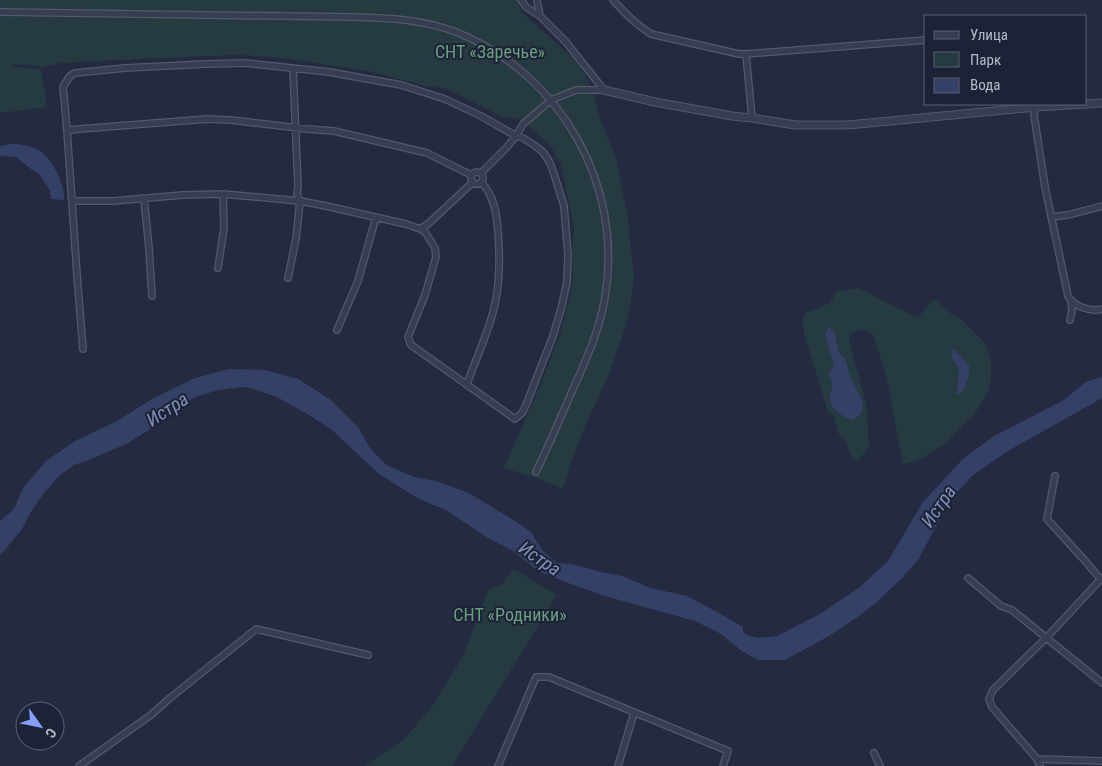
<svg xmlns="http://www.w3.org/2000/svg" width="1102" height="766" viewBox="0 0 1102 766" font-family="'Roboto Condensed',sans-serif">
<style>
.green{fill:#263a42}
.water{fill:#354067}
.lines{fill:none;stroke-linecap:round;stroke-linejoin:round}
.minor-casing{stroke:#53596b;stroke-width:8}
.tertiary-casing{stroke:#53596b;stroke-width:9}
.minor{stroke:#383e51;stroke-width:5.5}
.tertiary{stroke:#383e51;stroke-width:7}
.labels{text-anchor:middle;stroke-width:4;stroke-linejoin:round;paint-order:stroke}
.park-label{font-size:18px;fill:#6a9e80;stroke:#1d2336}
.water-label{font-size:19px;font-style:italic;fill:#828fb8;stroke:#1d2336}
</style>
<rect width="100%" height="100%" fill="#242b41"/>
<!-- green -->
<path class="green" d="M0 0H517L522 13 578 62 592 88 600 119 616 158 627 213 634 277 630 308 623 334 609 374 585 426 571 463 563 489 534 477 504 468 541 384 560 334 573 281 572 254 574 232 570 207 561 166 553 150 534 130 520 120 502 117 447 89 426 86 368 71 289 59 261 56 233 55 93 61 61 63 43 67 19 64 9 66 41 69 47 107 0 113Z
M859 288 897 308 918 317 934 299 950 313 961 319 985 343 991 360V379L988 391 978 409 946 443 919 460 903 464 886 375 873 334 861 329 850 334 849 341 866 403 869 447 857 462 851 456 846 441 838 433 834 417 828 412 804 334 803 319 806 313 830 303 837 291Z
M514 569 557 595 452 766H364L403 740 432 707 463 656 488 590 500 586Z"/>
<!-- water -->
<path class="water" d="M12 144C21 144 33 146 40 151 52 160 66 185 64 200L51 199 50 191 40 175 31 169 16 157 0 156V146Z
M829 326 835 334 839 353 845 359 851 378 861 398 863 408 860 415 853 420C842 417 829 408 830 396 831 392 833 388 832 384 832 381 830 376 829 373L834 365 825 335Z
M953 348 969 365V375L963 392 956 394 958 385 959 368C953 361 949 357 953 348Z
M229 369 265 370 298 379 331 400 358 427 370 448 386 465 414 477 436 481 469 493 515 521 531 532 542 550 557 563 571 564 601 572 622 576 650 588 687 596 717 612 743 627V632L749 636 760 638 777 636 820 614 860 587 888 561 923 502 963 459 994 436 1064 400 1086 382 1102 377V398L1008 451 973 475 950 500 918 560 903 577 876 603 856 618 829 636 785 660H758L742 651 721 634 695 621 605 596 568 583 538 571 513 551 488 538 446 510 419 499 379 474 331 429 309 415 277 397 251 388 242 387 218 390 196 397 169 411 149 430 126 444 86 461 74 465 60 475 44 493 30 513 22 529 4 551 0 555V521L14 509 23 488 46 461 75 441 117 421 152 399 195 378Z"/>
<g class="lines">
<!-- minor casing -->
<g class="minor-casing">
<path id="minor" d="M521 0 526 7 540 16 566 42 604 90
M537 0 540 16
M613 0C625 13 636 25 651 34L739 54H746L752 118
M0 12 352 17C388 18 422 19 456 32 561 74 624 185 605 297 600 331 584 364 570 396 559 421 548 447 536 472
M746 54 926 40
M1035 104 1034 115 1045 187 1068 296C1074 307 1091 312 1102 309
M67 130 207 119 230 120 307 129 334 131 427 153 471 175
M471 178a6 6 0 1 1 12 0a6 6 0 1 1-12 0Z
M481 173 507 147 516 136 523 124 551 100 576 90H604
M144 199 149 248 152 296
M72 201H113L183 195 223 194 300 201 326 206 406 224 420 229 425 232 435 248 436 257 425 295 408 337 411 345 515 419 522 413 526 405 553 336 561 309 567 282 568 255 564 206 554 174 550 163 543 152 534 145 523 138 516 136 481 116 445 99 401 85 329 72 245 63 206 64 125 68 75 73 70 76 63 87 64 97 67 130 77 275 83 349
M1051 217 1068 215 1102 206
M420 229 428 224 473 182
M218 268 224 228 223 194
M288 278 296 239 300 201 297 194 298 186 293 68
M1070 320 1072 311 1071 301
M337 330 358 281 376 217
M467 384C476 358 489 332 495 304 500 280 500 256 498 232 497 214 494 195 481 182
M1055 476 1047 519 1087 563 1101 580
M968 578 1001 606 1012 610 1102 683
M874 753 880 766
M1037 759 992 707 989 699 993 690 1047 637 1102 578
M79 766 151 715 170 698 256 629 368 655
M498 766 536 677H549L728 751 723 766
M618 766 634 713
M1040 766 1037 759 1102 761"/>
</g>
<!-- tertiary casing -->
<g class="tertiary-casing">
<path id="tertiary" d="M604 90 655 102 732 116 752 118 795 125H848L1036 107 1102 103"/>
</g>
<!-- minor -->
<use href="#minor" class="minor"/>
<!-- tertiary -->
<use href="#tertiary" class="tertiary"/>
</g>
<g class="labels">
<!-- park labels -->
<g class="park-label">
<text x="490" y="58">СНТ «Заречье»</text>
<text x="510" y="621">СНТ «Родники»</text>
</g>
<!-- water labels -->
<g class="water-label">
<text transform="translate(167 409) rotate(-33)" y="7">Истра</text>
<text transform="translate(938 506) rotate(-55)" y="7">Истра</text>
<text transform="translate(540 558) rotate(34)" y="7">Истра</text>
</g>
</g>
<!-- legend -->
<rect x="924" y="15" width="162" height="90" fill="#1d2336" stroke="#5a5f72"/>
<rect x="934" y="31" width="25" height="8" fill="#383e51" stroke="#5a5f72"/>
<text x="970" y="40" font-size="15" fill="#b5b9cb">Улица</text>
<rect x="934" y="52" width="25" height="15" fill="#263a42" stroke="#5a5f72"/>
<text x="970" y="65" font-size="15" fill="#b5b9cb">Парк</text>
<rect x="934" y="78" width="25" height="15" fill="#354067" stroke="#5a5f72"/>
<text x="970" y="90" font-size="15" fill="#b5b9cb">Вода</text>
<!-- north arrow -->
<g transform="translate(40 726) rotate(123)"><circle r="24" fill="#1d2336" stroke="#5a5f72"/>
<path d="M0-4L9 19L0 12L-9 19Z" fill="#879efe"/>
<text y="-8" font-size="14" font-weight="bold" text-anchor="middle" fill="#b5b9cb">С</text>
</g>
</svg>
